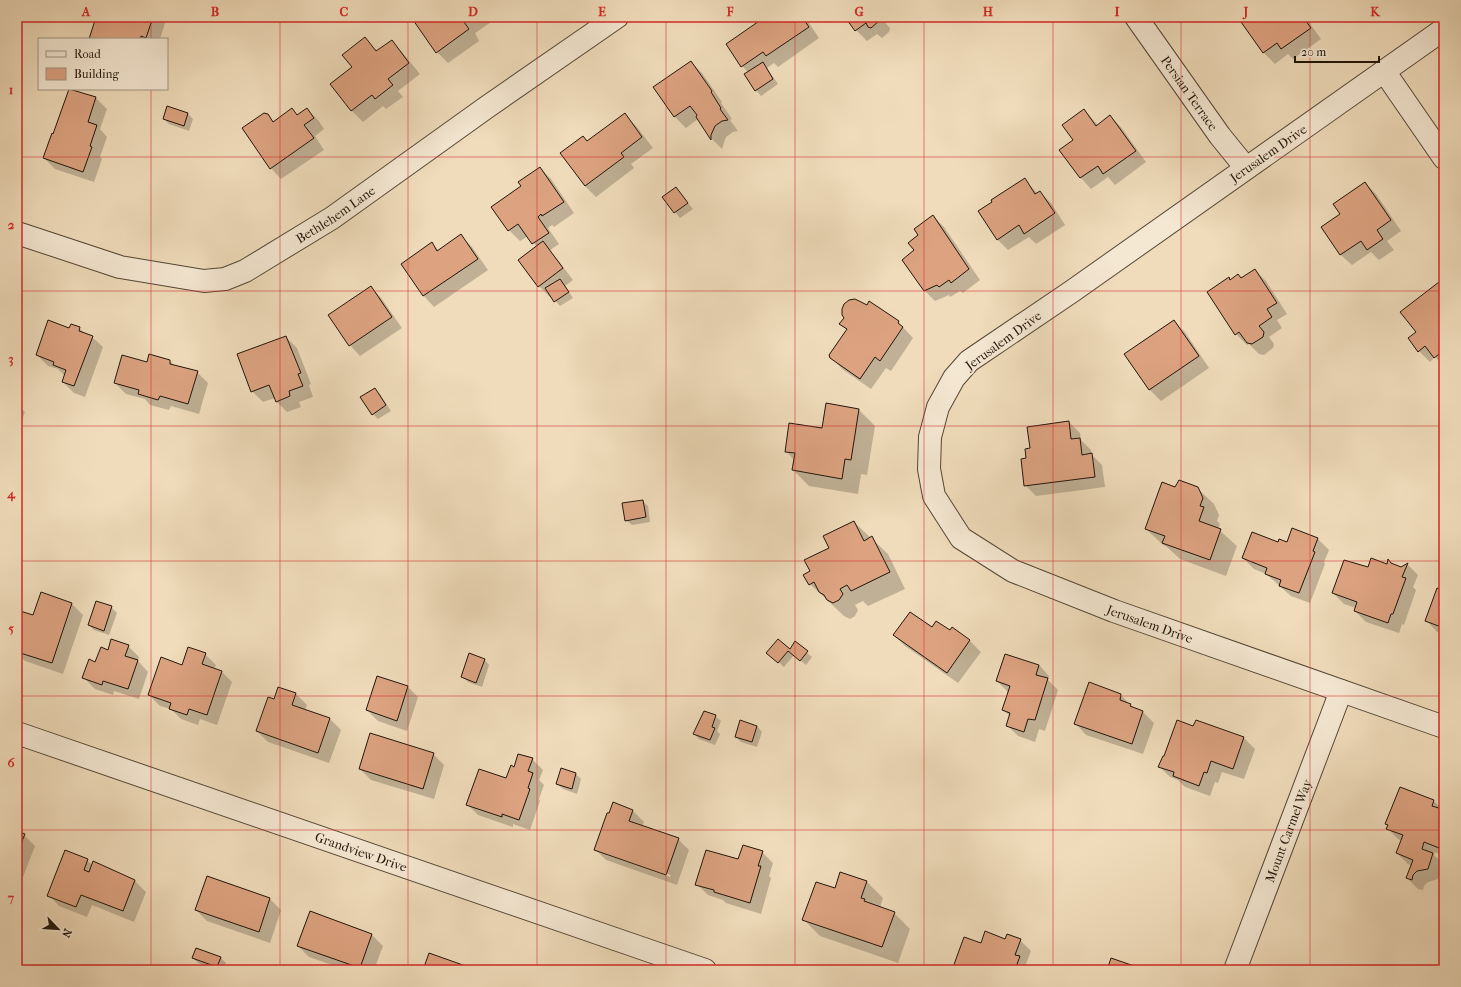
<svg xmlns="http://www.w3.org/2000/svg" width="1461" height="987" viewBox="0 0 1461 987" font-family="'IM FELL French Canon',serif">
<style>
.shadow{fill:#0003;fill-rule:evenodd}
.building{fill:#dda381;stroke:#20150a}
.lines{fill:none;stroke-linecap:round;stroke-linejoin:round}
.minor-casing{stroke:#544736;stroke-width:24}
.minor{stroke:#f5e8d3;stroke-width:22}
.grid{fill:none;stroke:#d62828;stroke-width:1;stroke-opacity:0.55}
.labels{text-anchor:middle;stroke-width:4;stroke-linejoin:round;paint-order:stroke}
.street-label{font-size:13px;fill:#20150a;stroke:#f5e8d3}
.neatline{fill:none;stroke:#d62828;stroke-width:1.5}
.grid-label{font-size:13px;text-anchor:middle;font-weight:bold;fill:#d62828}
</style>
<rect width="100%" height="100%" fill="#f0dcbb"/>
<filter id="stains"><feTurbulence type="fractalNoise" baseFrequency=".005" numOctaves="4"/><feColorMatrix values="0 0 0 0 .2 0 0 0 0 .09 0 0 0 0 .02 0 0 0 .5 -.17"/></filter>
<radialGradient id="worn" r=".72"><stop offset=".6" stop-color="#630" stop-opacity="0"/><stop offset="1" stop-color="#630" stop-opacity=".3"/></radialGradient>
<!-- shadow -->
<path class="shadow" d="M97 17H159L165 23 160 39H90Z
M412 17H492L494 20 475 33 479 41 448 63 437 52Z
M767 17H805L819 38 778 67 774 63 767 68 778 84 761 96 756 90 746 74 749 73 742 66 728 44Z
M847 17H880L890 28 889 32 882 38 877 34 867 41 856 30Z
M1250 17H1305L1321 39 1293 59 1288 54 1275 64 1264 53 1242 22Z
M365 39 378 52 391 41 402 52 420 74 398 91 403 97 386 109 383 106 363 122 352 111 331 84 354 67Z
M691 62 702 73 722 102 721 103 732 119 730 120 738 131 733 132 726 137 722 149 712 139 698 119 686 128 675 117 654 87Z
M96 98 107 109 100 129 107 137 100 157 102 159 94 182 55 169 44 158 54 135Z
M168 107 188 114 193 119 189 131 169 124 164 119Z
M307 109 318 120 324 129 315 136 324 150 281 179 271 168 267 115 274 122 292 110 298 116Z
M1084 110 1098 125 1110 116 1121 127 1146 162 1115 185 1108 177 1091 189 1081 178 1061 151 1075 141Z
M625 115 636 126 653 148 631 164 634 168 596 197 585 186 562 153 583 137 588 142Z
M540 168 551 179 574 213 554 227 552 225 548 228 559 244 550 250 573 280 565 286 573 298 560 306 551 296 550 297 539 286 537 247 528 236 520 241 509 230 523 187Z
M1024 179 1038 194 1040 192 1051 203 1065 225 1036 244 1029 237 1008 250 997 239Z
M1365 183 1376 194 1401 231 1387 241 1394 250 1379 260 1371 252 1352 265 1341 255 1322 227 1341 214Z
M676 188 693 209 680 218 663 197Z
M933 216 944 227 980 280 963 293 960 291 950 297 949 295 935 301 924 290 915 250 920 236Z
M461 236 472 247 488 270 434 307 424 296 402 264 432 243 439 251Z
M1255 270 1266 281 1287 314 1277 320 1282 328 1269 337 1274 344 1273 348 1264 355 1259 354 1249 344 1247 345 1236 334 1208 292 1229 278 1231 280 1242 279Z
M1439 283 1444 288V366L1435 357 1430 362 1419 351 1418 332Z
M371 287 381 298 402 328 360 356 350 345Z
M869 302 898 322 913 338 891 371 886 368 871 389 842 369 831 357 847 330 841 324 867 306Z
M1174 321 1185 332 1209 368 1161 401 1150 390 1126 354Z
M79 328 86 334 92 337 103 347 85 397 74 393 63 382 65 376 58 369 48 366 37 355Z
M286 337 297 348 311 384 309 385 313 397 299 402 301 407 287 412 276 401 275 398 263 402 252 391Z
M170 361 175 366 197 372 208 383 199 414 171 406 169 410 150 405 145 399 126 394 115 383 148 364Z
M374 389 380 394 391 411 378 419 373 414Z
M827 404 859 410 875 426 867 475 861 474 858 494 809 486 793 470 794 460 786 451 823 429Z
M17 405 25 412 19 427 17 426Z
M1069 422 1080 433 1081 440 1091 450V454L1102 465 1105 487 1036 496 1025 485 1027 459Z
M1175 488H1197L1214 504 1219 515 1217 521 1220 524 1218 529 1237 546 1226 576 1180 559 1167 547 1163 545 1146 529Z
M642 501 648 506 650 522 632 525 626 520Z
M854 522 888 554 905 589 868 606 863 601 855 605 858 610 855 616 850 619 844 616 810 584 811 572Z
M1293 529 1318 539 1329 550 1324 562 1325 564 1310 603 1291 596 1266 574 1254 569 1243 558 1287 543Z
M1407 564 1418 575 1413 587 1416 590 1404 625 1402 624 1399 633 1366 622 1355 611 1356 608 1344 604 1333 593 1368 568 1392 565 1401 568Z
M1444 592V634L1437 632 1427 621Z
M42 594 72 604 83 615 63 674 25 661 17 653V611L33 616Z
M111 607 117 613 109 635 94 630 89 625Z
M952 628 970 641 981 652 958 683 905 646 894 635 932 629 950 632Z
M795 643 812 657 806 665 794 655 784 667 768 653 790 650Z
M128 646 139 657 138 661 148 672 139 699 114 691 113 695 95 689 84 678 96 663 109 651Z
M205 654 216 665 214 669 222 672 232 682 217 725 200 719 198 725 181 719 171 709 160 706 149 695 182 666Z
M484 659 489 665 482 687 468 682 463 677Z
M1039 665 1049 676 1048 680 1058 690 1045 731 1039 729 1035 742 1018 736 1007 725 1010 716 1003 710 1008 692 997 681Z
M407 686 418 697 407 731 378 721 367 710Z
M278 688 296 694 307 705 305 710 330 719 341 730 329 763 268 742 257 731 274 700Z
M1121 695 1134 709 1143 712 1154 723 1143 754 1086 735 1076 724Z
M715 716 721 721 717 731 720 734 715 745 699 739 694 734Z
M757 726 762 732 757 747 741 742 736 737Z
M1194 727 1244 738 1255 749 1244 779 1222 772 1218 783 1215 782 1210 796 1185 787 1178 780 1170 777 1159 766Z
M433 754 444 765 434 799 371 780 360 769Z
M532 759 543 770 539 780 544 785 539 799 540 801 530 830 513 824V827L478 815 467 804 507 780 514 768Z
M562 770 576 774 581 779 577 794 563 789 557 784Z
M1434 801 1444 811V856L1435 852 1434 855 1444 865 1438 879 1428 882 1424 886 1423 890 1418 889 1407 878 1412 866 1408 864 1397 853 1402 841 1398 839 1387 828 1388 826 1386 824Z
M613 804 633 811 644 822 642 827 678 839 689 850 677 885 606 860 595 849ZM607 853 671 875 670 877 607 855Z
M17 832 24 835 35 846 23 877 17 874Z
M762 852 773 863 769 876 771 878 761 914 726 903 723 900 708 895 697 884 739 861Z
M87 860 92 865 135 881 146 892 134 922 92 905 87 917 59 906 49 895Z
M208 877 270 899 281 910 270 943 207 921 196 910Z
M867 882 883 898 880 908 894 913 910 929 898 963 820 936 804 920 836 890Z
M310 913 372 935 383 946 374 970H347L309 957 298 946Z
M1006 940H1020L1031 951 1026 964 1030 968 1029 970H953L981 944Z
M220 957 226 963 223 970H217L198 963 193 958Z"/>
<!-- building -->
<path class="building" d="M96 17H153L146 38 141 36V39H89Z
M411 17H472L464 22 469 29 436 53Z
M765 17H802L809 27 766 56 763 52 741 67 726 44Z
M845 17H879V21L871 28 868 27 866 23 855 31Z
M1248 17H1303L1311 28 1281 49 1277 43 1263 53 1241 22Z
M365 37 376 51 392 40 409 63 388 79 393 85 375 99 372 95 351 111 330 84 352 67 342 55Z
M691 61 712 91 711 92 721 108 720 109 728 120 722 121 715 126 711 135V140L696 117 697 115 690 106 674 117 653 87Z
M763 62 773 79 755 91 744 74Z
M69 89 96 97 88 122 97 125 90 146 92 147 83 172 43 158 52 133 53 134Z
M167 106 188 113 184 126 163 119Z
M292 108 297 115 307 108 314 118 304 125 314 138 270 169 242 128 264 113 268 114 273 122Z
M1084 109 1096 126 1110 115 1136 151 1103 174 1098 166 1080 178 1059 150 1073 140 1062 125Z
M625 113 642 137 621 153 624 157 585 186 560 153 583 136 587 141Z
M540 167 564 202 542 216 541 214 538 217 549 233 532 244 518 224 508 231 491 207 521 186 518 182Z
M1025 178 1035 194 1040 191 1055 213 1024 234 1019 225 997 240 978 211 992 202 991 200Z
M1365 182 1391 220 1377 230 1383 239 1367 250 1361 241 1340 255 1321 227 1340 214 1333 204Z
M676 187 688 203 674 213 662 197Z
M933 215 969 269 951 283 949 280 939 287 937 285 924 291 902 260 914 250 908 243 918 235 914 229Z
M461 234 478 259 423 296 401 264 432 242 437 251Z
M543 241 563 268 538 287 518 260Z
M1255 269 1277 303 1267 309 1272 317 1259 326 1264 332 1263 337 1252 344 1247 343 1239 332 1235 335 1207 292 1229 277 1230 280 1238 274 1241 278Z
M560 279 569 292 554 302 545 288Z
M1439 282 1444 289V350L1434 358 1425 346 1418 352 1408 338 1416 332 1400 312Z
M371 286 392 317 349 346 328 315Z
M855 299 867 305 869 301 899 321 898 323 903 327 880 361 875 357 860 379 830 358 829 355 847 329 839 324 844 318 842 315V309L844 304 849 300Z
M48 320 69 328 71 324 80 327 79 331 93 336 74 386 62 382 66 370 53 365 54 362 36 355Z
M1174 320 1199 356 1149 390 1124 354Z
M286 336 301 373 298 374 303 386 289 391 290 396 276 402 269 385 251 392 237 354Z
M149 354 170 360V364L198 371 188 404 160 396 158 400 138 394 139 390 114 383 122 355 147 362Z
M375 388 386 405 372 415 360 397Z
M826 403 859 409 851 460 845 459 842 479 792 470 795 453 785 452 789 423 822 428Z
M17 404 20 406 17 414Z
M1069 421 1071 439 1080 438 1082 455 1092 453 1095 477 1024 486 1021 459 1026 458 1025 449 1030 448 1027 427Z
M1179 480 1198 487 1203 498 1200 506 1204 507 1199 521 1221 529 1210 560 1162 543 1165 536 1145 529 1162 482 1175 487Z
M643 500 646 517 625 521 622 503Z
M854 521 864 541 872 536 890 572 851 591 847 585 840 589 843 594 839 600 833 603 827 600 824 595 819 592 814 582 809 585 803 575 810 571 804 560 829 548 823 536Z
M1292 528 1318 538 1313 551 1315 552 1299 593 1279 586 1281 580 1265 574 1267 568 1242 558 1252 532 1278 542 1279 539 1287 542Z
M1371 558 1387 564 1388 559 1391 563 1401 567 1408 563 1402 577 1406 578 1393 614H1391L1388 623 1354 611 1357 602 1332 593 1344 560 1368 567Z
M1437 588 1444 591V628L1425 621Z
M41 592 72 603 52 663 17 652V610L33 615Z
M96 601 112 606 104 631 88 625Z
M910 612 932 627 936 621 950 630 952 627 970 640 947 673 893 635Z
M111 639 129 645 125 656 138 660 128 689 103 681 102 685 82 678 89 659 95 662 101 647 108 650Z
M778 639 790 649 795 641 808 651 800 661 788 651 778 663 766 653Z
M188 647 206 653 202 664 222 671 207 715 189 709 187 715 169 709 171 703 148 695 161 657 182 665Z
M469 653 485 659 476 683 461 677Z
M1005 654 1039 665 1036 675 1048 678 1035 720 1028 719 1024 732 1006 726 1010 713 1002 710 1010 686 996 681Z
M377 676 408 686 397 721 366 710Z
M1089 682 1121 694 1120 700 1131 704 1130 706 1143 711 1132 744 1074 724Z
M278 687 296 693 292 705 330 718 318 753 256 731 268 697 274 699Z
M704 711 716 715 712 727 715 728 710 740 693 734Z
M740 720 757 726 752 742 735 737Z
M1177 720 1193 726 1196 720 1244 737 1233 769 1211 761 1207 773 1204 772 1199 786 1173 776 1174 772 1158 767 1163 756H1164Z
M370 733 434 753 423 789 359 769Z
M518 754 533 758 528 771 533 773 528 788 530 789 519 820 502 814V817L466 805 479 769 506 778 511 765 514 767Z
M561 768 576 773 572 789 556 784Z
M1400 787 1434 800 1432 806 1442 809 1441 811 1444 812V850L1424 842 1422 849 1433 853 1428 869 1417 871 1413 875 1412 880 1406 878 1413 860 1396 853 1403 835 1386 829 1388 825 1385 824Z
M613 802 633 810 629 821 679 838 666 875 594 850 607 813H609Z
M17 831 25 834 17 853Z
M743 845 763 851 758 866H761L750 903 714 892V890L695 885 706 850 738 859Z
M65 850 88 859 84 870 89 872 93 861 135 880 123 911 81 895 76 907 47 896Z
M840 872 867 881 861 898 865 899 864 901 895 912 882 947 802 920 816 882 835 888Z
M207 876 270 898 259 932 195 910Z
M310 911 372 934 360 968 297 946Z
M985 931 1005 939 1007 934 1021 939 1015 955 1020 956 1015 970H952L964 937 981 943Z
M196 948 221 957 217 967 192 958Z
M429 953 477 970H423Z
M1111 958 1140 968 1139 970H1107Z
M1055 966 1068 970H1054Z"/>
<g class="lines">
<!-- minor casing -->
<g class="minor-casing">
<g id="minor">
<path id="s1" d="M1136 17 1220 136 1246 168"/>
<path id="s2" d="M1444 29 1071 292 969 361 954 378 938 407 930 437 929 469 934 496 961 538 1013 571 1114 611 1444 727"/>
<path d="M1384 71 1444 158"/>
<path id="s3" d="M17 233 120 267 204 281 225 279 245 271 332 218 487 107 617 17"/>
<path id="s4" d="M17 733 705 970"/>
<path id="s5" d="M1235 970 1341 691"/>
</g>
</g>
<!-- minor -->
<use href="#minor" class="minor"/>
</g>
<!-- grid -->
<path class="grid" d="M151 17V39M280 17V970M408 17V970M537 17V970M666 17V970M795 17V970M924 17V970M1053 17V970M1181 17V970M1310 17V970M151 89V970M17 157H1444M17 291H1444M17 426H1444M17 561H1444M17 696H1444M17 830H1444"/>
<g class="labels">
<!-- street labels -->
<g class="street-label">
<text dy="5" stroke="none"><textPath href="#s1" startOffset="93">Persian Terrace</textPath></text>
<text transform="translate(1268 153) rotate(-35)" y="5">Jerusalem Drive</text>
<text dy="5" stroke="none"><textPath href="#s3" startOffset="343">Bethlehem Lane</textPath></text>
<text transform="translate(1003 340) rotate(-36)" y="5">Jerusalem Drive</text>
<text dy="5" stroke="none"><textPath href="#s2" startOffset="984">Jerusalem Drive</textPath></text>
<text dy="5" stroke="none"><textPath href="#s5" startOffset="149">Mount Carmel Way</textPath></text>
<text dy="5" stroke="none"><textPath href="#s4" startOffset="364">Grandview Drive</textPath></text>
</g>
</g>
<!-- margin -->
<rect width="1461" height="987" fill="none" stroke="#f0dcbb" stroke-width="44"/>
<!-- legend -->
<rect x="38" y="38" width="130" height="52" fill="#f5e8d3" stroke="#a09483"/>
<rect x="46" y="51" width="20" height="6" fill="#f5e8d3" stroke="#a09483"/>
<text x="74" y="58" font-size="12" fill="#20150a">Road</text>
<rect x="46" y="68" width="20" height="12" fill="#dda381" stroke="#a09483"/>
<text x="74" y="78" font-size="12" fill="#20150a">Building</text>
<!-- north arrow -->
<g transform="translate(58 929) rotate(115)" stroke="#f5e8d3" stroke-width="3" paint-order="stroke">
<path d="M0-3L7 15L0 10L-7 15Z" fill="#20150a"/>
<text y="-6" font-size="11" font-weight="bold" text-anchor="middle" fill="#20150a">N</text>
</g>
<!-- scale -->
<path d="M1295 56v6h84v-6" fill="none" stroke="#20150a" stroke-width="2"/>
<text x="1301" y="56" font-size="12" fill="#20150a" stroke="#f5e8d3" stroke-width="3" paint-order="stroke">20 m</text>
<rect x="22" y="22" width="1417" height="943" class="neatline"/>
<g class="grid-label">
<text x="86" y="16">A</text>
<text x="215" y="16">B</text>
<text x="344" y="16">C</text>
<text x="473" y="16">D</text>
<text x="602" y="16">E</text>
<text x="730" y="16">F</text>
<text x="859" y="16">G</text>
<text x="988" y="16">H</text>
<text x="1117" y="16">I</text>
<text x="1246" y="16">J</text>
<text x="1375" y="16">K</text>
<text x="11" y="94">1</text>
<text x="11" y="229">2</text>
<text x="11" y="363">3</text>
<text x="11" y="498">4</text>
<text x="11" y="633">5</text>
<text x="11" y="767">6</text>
<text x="11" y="902">7</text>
</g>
<rect width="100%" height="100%" filter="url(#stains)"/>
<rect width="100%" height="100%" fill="url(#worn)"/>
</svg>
